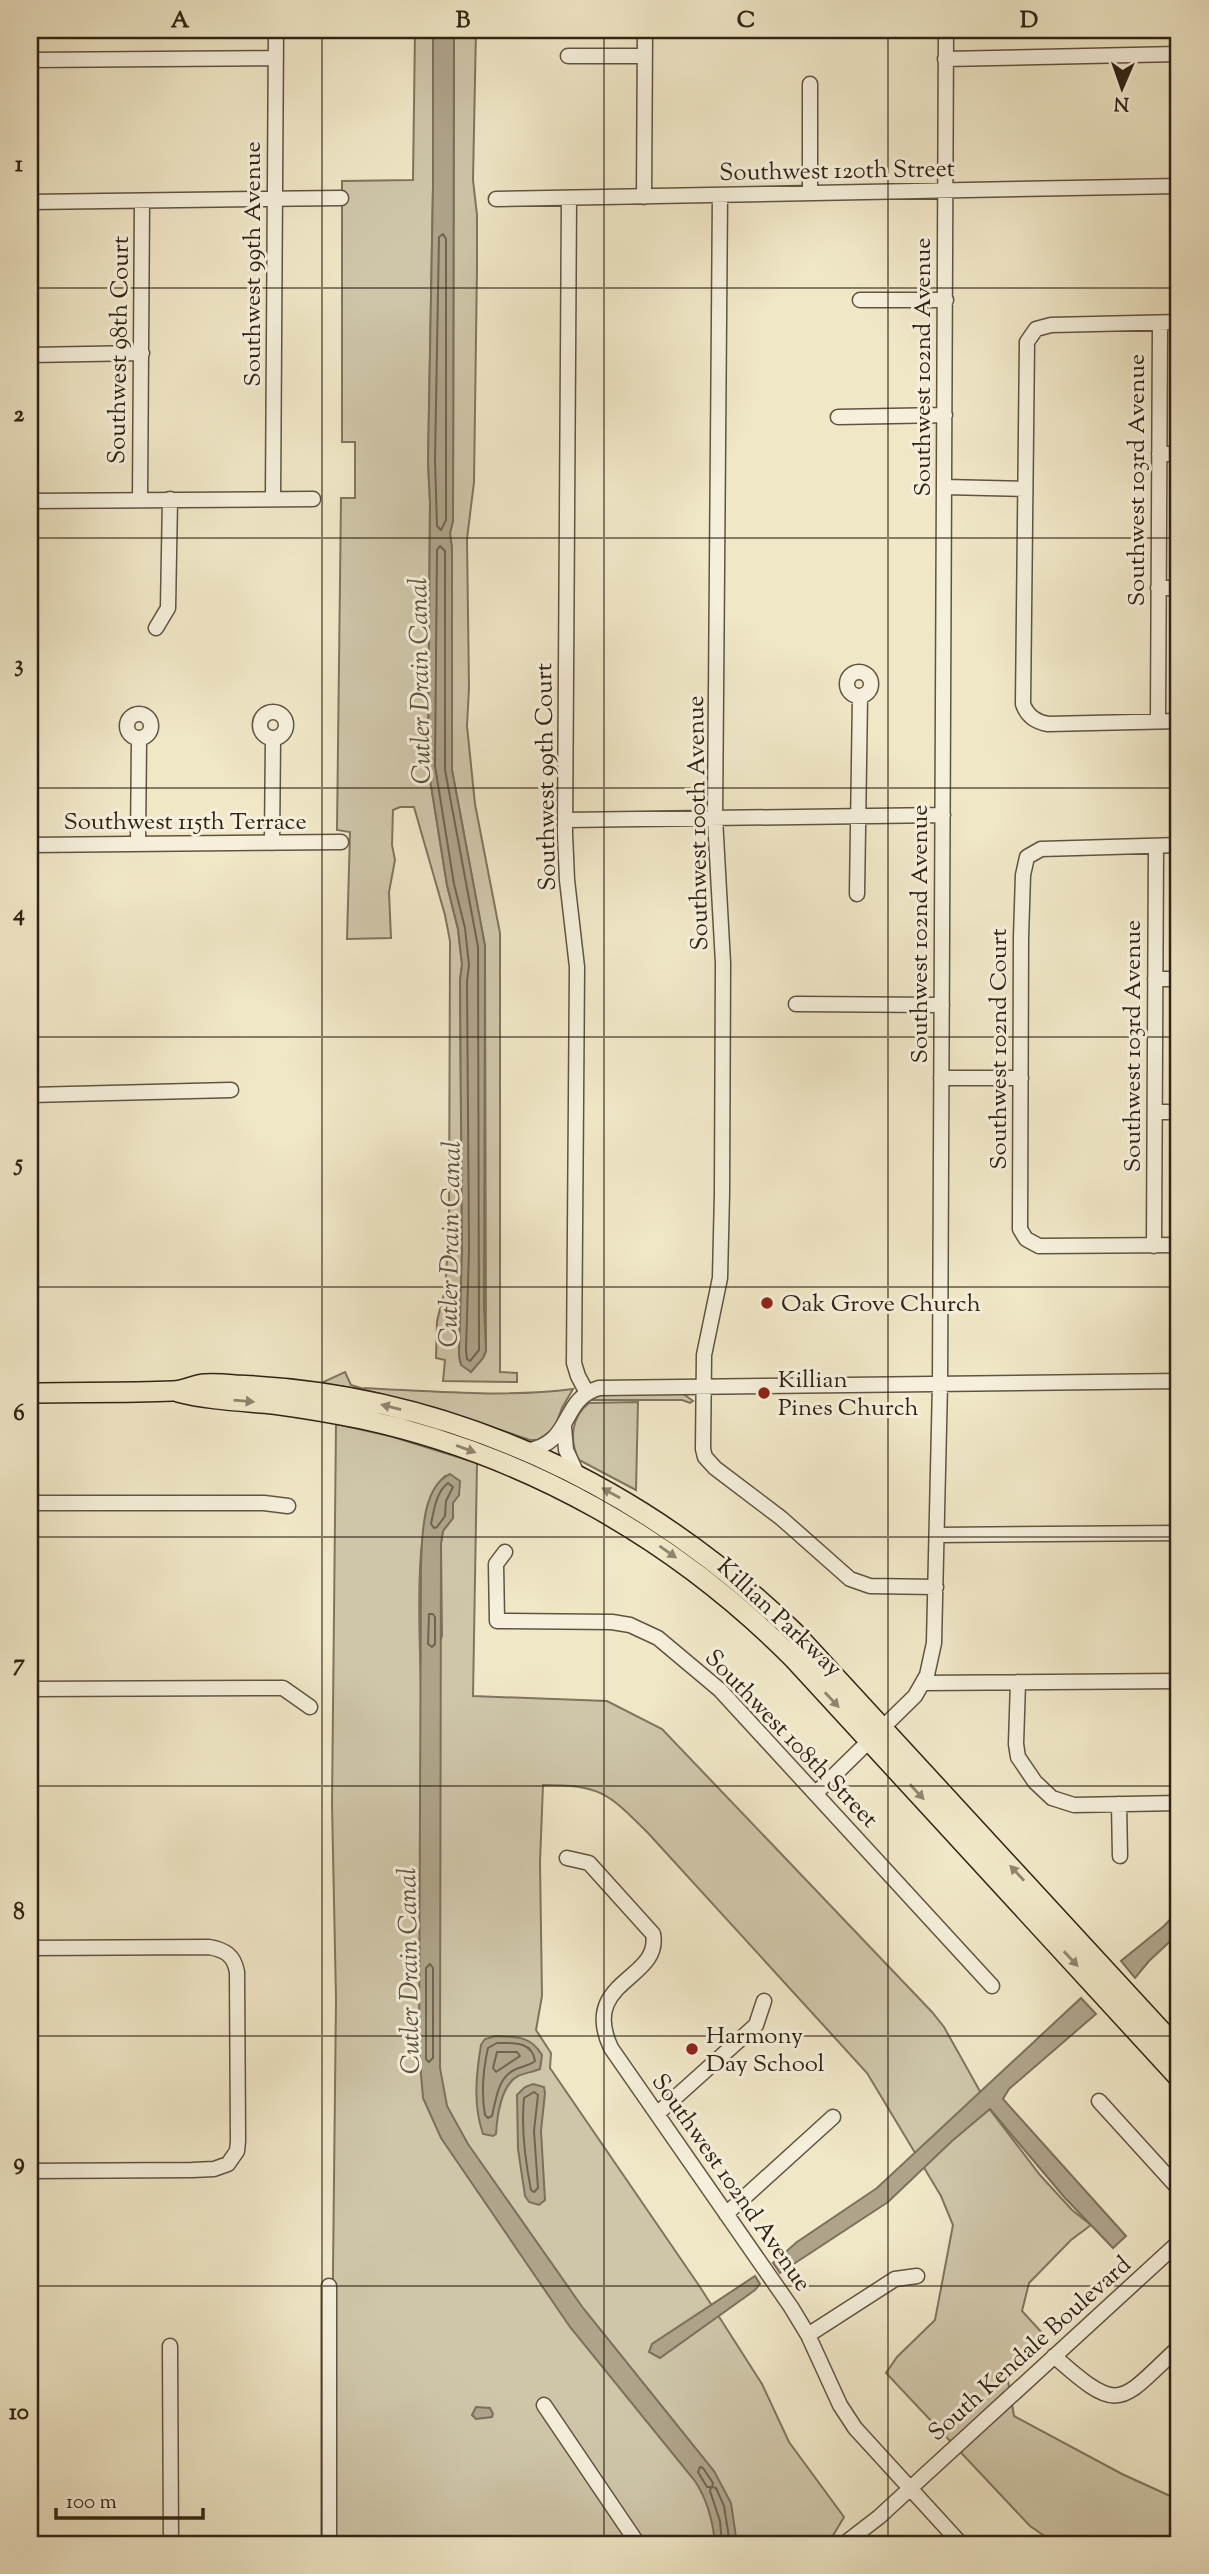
<svg xmlns="http://www.w3.org/2000/svg" width="1209" height="2574" viewBox="0 0 1209 2574" font-family="'Sorts Mill Goudy',serif">
<style>
.green{fill:#cfc6a9;stroke:#80745e;stroke-width:2;fill-rule:evenodd}
.water{fill:#afa48a;stroke:#7c705b;stroke-width:2}
.lines{fill:none;stroke-linecap:round;stroke-linejoin:round}
.shore{stroke:#70644f;stroke-width:2}
.minor-casing{stroke:#605441;stroke-width:17}
.major-casing{stroke:#302314;stroke-width:22}
.minor{stroke:#f5efdb;stroke-width:14}
.major{stroke:#f0e7c7;stroke-width:19}
.oneway{fill:#90856e}
.grid{fill:none;stroke:#302314;stroke-width:2;stroke-opacity:0.55}
.poi-dot{fill:#8f2418;stroke:#f5efdb;stroke-width:2.5}
.labels{text-anchor:middle;stroke-width:6;stroke-linejoin:round;paint-order:stroke}
.street-label{font-size:24px;fill:#302314;stroke:#f5efdb}
.poi-label{font-size:24px;fill:#302314;stroke:#f5efdb;text-anchor:start}
.water-label{font-size:26px;font-style:italic;fill:#5c503d;stroke:#f5efdb}
.neatline{fill:none;stroke:#302314;stroke-width:2.5}
.grid-label{font-size:23px;text-anchor:middle;font-weight:bold;fill:#302314}
</style>
<rect width="100%" height="100%" fill="#f0e7c7"/>
<filter id="stains"><feTurbulence type="fractalNoise" baseFrequency=".00286" numOctaves="4"/><feColorMatrix values="0 0 0 0 .2 0 0 0 0 .09 0 0 0 0 .02 0 0 0 .5 -.17"/></filter>
<radialGradient id="worn" r=".72"><stop offset=".6" stop-color="#630" stop-opacity="0"/><stop offset="1" stop-color="#630" stop-opacity=".3"/></radialGradient>
<!-- green -->
<path class="green" d="M415 30H433V187L428 462 430 502 428 766 447 885 458 929 462 965 460 980 462 1250 459 1355 460 1362 471 1372 483 1358 486 1351 485 946 452 770V549L450 533 453 521 454 30H476L473 180 477 215V267L474 482 467 539 469 688 467 726 475 804 500 933V1372L517 1373V1382L443 1381 445 1360 436 1358 437 1321 445 1290 449 1229 450 941 445 915 414 807H400L393 810 392 845 395 860 389 892 391 938 347 939 350 832 337 830 341 498H355V442H342V181L413 180Z
M345 1372 351 1385 361 1388C431 1391 504 1398 573 1389L562 1408 554 1429 543 1440H530L436 1408 369 1391 321 1383Z
M682 1393 693 1401 690 1403 682 1400H589L600 1395Z
M638 1402 636 1490 579 1460C569 1440 571 1417 589 1403Z
M336 1424 390 1436 477 1463 473 1696 607 1701 662 1729 932 2012 944 2027 991 2111 1040 2175 1072 2210 1091 2225 1071 2240 1029 2283 1022 2311 1044 2335 1007 2375 1014 2416 1122 2474 1179 2500V2544H1056L1030 2526 886 2373 897 2357 935 2320 953 2225 941 2196 867 2073 648 1833C608 1793 601 1785 543 1785L540 1862 542 1996 536 2030 551 2053 550 2068 700 2287 762 2384 789 2442 844 2517 828 2544H330L336 1999 332 1804ZM445 1476 459 1495 453 1502V1518L443 1531 441 1543 442 1636 421 1694C421 1645 409 1509 445 1476Z"/>
<!-- water -->
<path class="water" d="M433 30H454L453 521 450 533 452 549V770L485 946 484 1307 486 1351 483 1358 471 1372 461 1365 459 1355 462 1250 460 980 462 965 458 929 447 885 428 767 430 502 428 462 433 187Z
M450 1474 460 1481 459 1495 453 1503V1518L443 1531 441 1543 440 2068 447 2106 468 2144 583 2308 714 2471 731 2503 737 2544H715C713 2521 708 2501 695 2481L570 2327 441 2138 423 2098 419 2050 421 1568C422 1541 421 1487 450 1474Z
M1179 1910V1933L1149 1961 1135 1978 1121 1961 1164 1926Z
M1081 1998 1096 2014 1009 2089 1003 2099 1126 2236 1113 2248 1065 2198 990 2109 952 2141 888 2202 780 2273 773 2263 797 2242 877 2188Z
M496 2036C517 2037 531 2036 542 2055L540 2069C533 2072 524 2073 518 2076 501 2085 497 2117 496 2134L493 2136 483 2134C473 2105 476 2075 481 2045L485 2039Z
M533 2084 544 2087 545 2093 541 2131 545 2200 539 2205 529 2202 525 2196 518 2149 517 2095 525 2087Z
M755 2276 760 2284 755 2290 660 2358 649 2352 652 2344Z
M476 2407 490 2408 493 2414 492 2417 476 2419 472 2415Z"/>
<g class="lines">
<!-- shore -->
<path class="shore" d="M443 234 446 239V520L441 530 437 526 435 461 439 237Z
M440 546 445 551V770L478 947 479 1350 470 1361 467 1359 466 1350 469 1250 467 981 469 965 465 928 454 884 435 766 437 550Z
M448 1483 453 1487 446 1501 445 1516 437 1527 434 1528 431 1524C434 1510 436 1492 448 1483Z
M429 1614H433L435 1617V1644L432 1647 428 1644Z
M430 1964 433 1968V2058L429 2062 426 2059V1968Z
M497 2043C513 2043 532 2041 535 2061 529 2066 522 2066 514 2070 498 2078 496 2099 492 2116L488 2118 485 2115C481 2092 483 2070 488 2048Z
M497 2052H517L520 2056 496 2072 493 2068Z
M534 2092 538 2095 534 2131 538 2188 534 2192 531 2190C525 2160 521 2128 524 2098Z
M722 2544 720 2521 710 2491 711 2487H707L698 2472 700 2467 703 2468 713 2483 712 2487 716 2488 724 2506 730 2544"/>
<!-- minor casing -->
<g class="minor-casing">
<path id="minor" d="M568 56H645
M945 59 1179 54
M30 60 276 58
M810 193V84
M720 195 715 818 723 963 722 1193 720 1278 704 1355 703 1449 705 1457 715 1468 781 1518 850 1579 870 1586 936 1587
M644 197 645 30
M569 198 565 833 567 880 577 967 574 1363 578 1376 587 1393
M496 199 1179 186
M30 202 341 198
M860 300H946
M1179 322 1051 325 1036 329 1027 342 1023 704C1027 716 1036 722 1048 724L1179 721
M30 355 142 353
M838 417 945 415
M1159 454H1179
M945 487 1024 489
M140 499 142 201
M273 499 276 30
M30 501 313 499
M1158 588H1179
M156 628 168 608 170 499
M847 684a12 12 0 1 1 24 0a12 12 0 1 1-24 0Z
M260 725a13 13 0 1 1 26 0a13 13 0 1 1-26 0Z
M127 726a12 12 0 1 1 24 0a12 12 0 1 1-24 0Z
M1158 721 1160 323
M565 820 943 815
M272 843 273 738
M138 844 139 739
M30 845 341 842
M1179 845 1041 849 1027 857 1023 875 1021 937 1020 1229 1026 1239 1039 1246 1179 1245
M857 894 860 697
M1155 979H1179
M796 1004 942 1005
M941 1078H1021
M30 1095 231 1090
M1155 1112H1179
M1154 1246 1156 846
M564 1427 566 1450 578 1476
M526 1451C575 1442 559 1400 599 1388L1179 1381
M30 1503H264L288 1506
M937 1535 1179 1533
M505 1552 496 1564 497 1621 612 1622 630 1625 658 1638 720 1690 992 1986
M1018 1682 1016 1744 1018 1757 1035 1782 1052 1798 1074 1805 1179 1803
M924 1683 1179 1681
M30 1689 283 1688 310 1707
M816 1793 915 1696 927 1675 934 1643 940 1384 946 30
M1119 1804 1120 1856
M567 1858 589 1863 653 1934C662 1980 579 1980 611 2048L791 2307 808 2335 840 2405 855 2428 961 2544
M30 1948 209 1947C225 1950 234 1955 237 1972L238 2141 237 2151 228 2164 214 2169 192 2170 30 2171
M1099 2101 1179 2189
M657 2114 756 2025 764 2001
M726 2214 833 2117
M808 2335 895 2279 917 2276
M170 2346 171 2544
M1054 2356C1121 2416 1119 2403 1179 2347
M544 2405 638 2544
M329 2544V2286
M844 2544 879 2517 1179 2242"/>
</g>
<!-- major casing -->
<g class="major-casing">
<path id="major" d="M178 1392C209 1400 241 1401 273 1404 303 1408 333 1413 362 1419 527 1455 675 1539 794 1659L1179 2078
M30 1393C77 1392 125 1393 173 1391 184 1391 193 1385 204 1384 214 1383 225 1384 235 1385 449 1393 642 1485 794 1632L1179 2050"/>
</g>
<!-- minor -->
<use href="#minor" class="minor"/>
<!-- major -->
<use href="#major" class="major"/>
</g>
<!-- one-way arrows -->
<defs><path id="oneway-solid" d="M-6-.8H1V-3.2L6.5 0L1 3.2V.8H-6Z" transform="scale(1.75)"/></defs>
<g class="oneway">
<use href="#oneway-solid" transform="translate(244 1401) rotate(5)"/>
<use href="#oneway-solid" transform="translate(391 1407) rotate(-166)"/>
<use href="#oneway-solid" transform="translate(466 1449) rotate(20)"/>
<use href="#oneway-solid" transform="translate(611 1493) rotate(-151)"/>
<use href="#oneway-solid" transform="translate(668 1552) rotate(35)"/>
<use href="#oneway-solid" transform="translate(832 1700) rotate(47)"/>
<use href="#oneway-solid" transform="translate(917 1792) rotate(47)"/>
<use href="#oneway-solid" transform="translate(1017 1873) rotate(-133)"/>
<use href="#oneway-solid" transform="translate(1071 1959) rotate(47)"/>
</g>
<!-- grid -->
<path class="grid" d="M322 30V2544M604 30V2544M888 30V2544M30 288H1179M30 538H1179M30 788H1179M30 1037H1179M30 1287H1179M30 1537H1179M30 1786H1179M30 2036H1179M30 2286H1179"/>
<!-- markers -->
<g class="poi-dot">
<circle cx="767" cy="1303" r="7"/>
<circle cx="764" cy="1393" r="7"/>
<circle cx="692" cy="2049" r="7"/>
</g>
<g class="labels">
<!-- street labels -->
<g class="street-label">
<text transform="translate(837 170) rotate(-1)" y="8">Southwest 120th Street</text>
<text transform="translate(252 264) rotate(-90)" y="8">Southwest 99th Avenue</text>
<text transform="translate(118 350) rotate(-89)" y="8">Southwest 98th Court</text>
<text transform="translate(922 367) rotate(-90)" y="8">Southwest 102nd Avenue</text>
<text transform="translate(1136 480) rotate(-90)" y="8">Southwest 103rd Avenue</text>
<text transform="translate(545 777) rotate(-91)" y="8">Southwest 99th Court</text>
<text x="185" y="829">Southwest 115th Terrace</text>
<text transform="translate(697 823) rotate(-91)" y="8">Southwest 100th Avenue</text>
<text transform="translate(919 934) rotate(-90)" y="8">Southwest 102nd Avenue</text>
<text transform="translate(1132 1046) rotate(-90)" y="8">Southwest 103rd Avenue</text>
<text transform="translate(998 1049) rotate(-90)" y="8">Southwest 102nd Court</text>
<text transform="translate(780 1617) rotate(43)" y="8">Killian Parkway</text>
<text transform="translate(792 1738) rotate(46)" y="8">Southwest 108th Street</text>
<text transform="translate(732 2182) rotate(55)" y="8">Southwest 102nd Avenue</text>
<text transform="translate(1029 2348) rotate(-42)" y="8">South Kendale Boulevard</text>
</g>
<!-- poi labels -->
<g class="poi-label">
<text x="781" y="1311">Oak Grove Church</text>
<text x="778" y="1387">Killian<tspan x="778" dy="28">Pines Church</tspan></text>
<text x="706" y="2043">Harmony<tspan x="706" dy="28">Day School</tspan></text>
</g>
<!-- water labels -->
<g class="water-label">
<text transform="translate(419 681) rotate(-91)" y="9">Cutler Drain Canal</text>
<text transform="translate(449 1244) rotate(-89)" y="9">Cutler Drain Canal</text>
<text transform="translate(408 1971) rotate(-91)" y="9">Cutler Drain Canal</text>
</g>
</g>
<!-- margin -->
<rect width="1209" height="2574" fill="none" stroke="#f0e7c7" stroke-width="77"/>
<!-- north arrow -->
<g transform="translate(1122 88) rotate(182)" stroke="#f5efdb" stroke-width="5" paint-order="stroke">
<path d="M0-5L12 26L0 18L-12 26Z" fill="#302314"/>
<text y="-10" font-size="19" font-weight="bold" text-anchor="middle" fill="#302314">N</text>
</g>
<!-- scale -->
<path d="M56 2508v10h147v-10" fill="none" stroke="#302314" stroke-width="3.5"/>
<text x="66" y="2508" font-size="21" fill="#302314" stroke="#f5efdb" stroke-width="5" paint-order="stroke">100 m</text>
<rect x="38" y="38" width="1132" height="2498" class="neatline"/>
<g class="grid-label">
<text x="180" y="27">A</text>
<text x="463" y="27">B</text>
<text x="746" y="27">C</text>
<text x="1029" y="27">D</text>
<text x="19" y="171">1</text>
<text x="19" y="421">2</text>
<text x="19" y="671">3</text>
<text x="19" y="920">4</text>
<text x="19" y="1170">5</text>
<text x="19" y="1420">6</text>
<text x="19" y="1670">7</text>
<text x="19" y="1919">8</text>
<text x="19" y="2169">9</text>
<text x="19" y="2419">10</text>
</g>
<rect width="100%" height="100%" filter="url(#stains)"/>
<rect width="100%" height="100%" fill="url(#worn)"/>
</svg>
